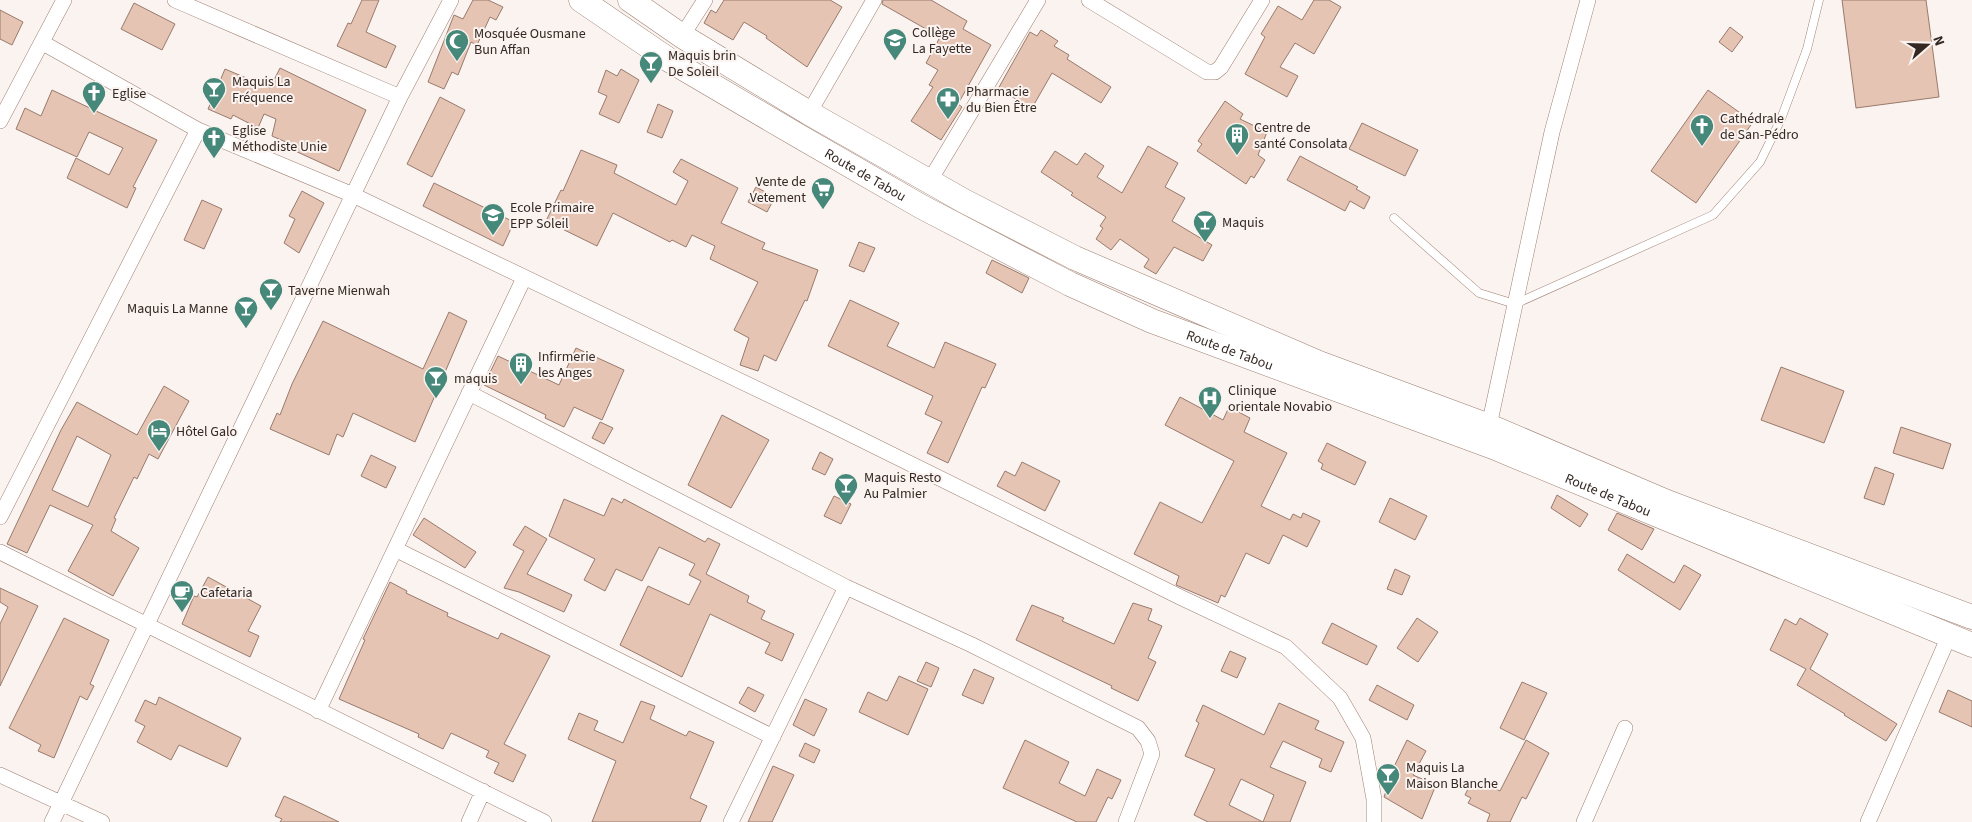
<svg xmlns="http://www.w3.org/2000/svg" width="1972" height="822" viewBox="0 0 1972 822" font-family="'Source Sans 3',sans-serif">
<style>
.building{fill:#e5c4b4;stroke:#997a6c;fill-rule:evenodd}
.lines{fill:none;stroke-linecap:round;stroke-linejoin:round}
.service-casing{stroke:#9e7f71;stroke-width:9}
.minor-casing{stroke:#9e7f71;stroke-width:16}
.primary-casing{stroke:#9e7f71;stroke-width:25}
.service{stroke:#fff;stroke-width:8}
.minor{stroke:#fff;stroke-width:15}
.primary{stroke:#fff;stroke-width:24}
.labels{text-anchor:middle;stroke-width:4;stroke-linejoin:round;paint-order:stroke}
.poi-label{font-size:14px;fill:#352822;stroke:#faf3f0;text-anchor:start}
.street-label{font-size:14px;fill:#352822;stroke:#faf3f0}
</style>
<rect width="100%" height="100%" fill="#faf3f0"/>
<!-- building -->
<path class="building" d="M362 0H379L366 32 396 46 386 68 337 46 348 23 351 24Z
M473 0H488L503 7 496 20 490 17 477 45 471 42 458 75 452 72 444 89 428 82 454 15 463 19Z
M724 0H830L842 7 807 67 766 38 767 36 744 22 733 40 704 23 711 10 716 13Z
M883 0H931L967 21 963 29 991 45 958 104 962 107 941 140 911 121 933 87 929 85 938 70 926 63 940 37 882 4Z
M1314 0H1329L1341 7 1314 54 1295 43 1280 67 1298 76 1287 97 1245 74 1265 37 1261 34 1278 6 1302 20Z
M1842 0H1926L1939 97 1856 108Z
M134 3 175 24 162 50 121 29Z
M0 10 23 22 12 45 0 39Z
M1730 27 1743 37 1732 52 1719 42Z
M1041 30 1058 41 1054 46 1069 55 1067 59 1111 87 1101 103 1052 73 1032 108 998 89 1030 32 1037 36Z
M280 68 366 110 339 171 293 150 295 146 272 136 276 119 264 114 258 128 233 115 231 119 208 109 225 69 270 88Z
M621 69 639 80 619 123 599 114 607 96 598 92 606 70 617 76Z
M52 90 157 140 133 187 136 188 127 208 67 178 76 158 109 175 123 148 89 132 77 157 16 129 25 108 41 116Z
M1708 90 1753 122 1696 203 1651 171Z
M440 97 465 110 432 177 407 164Z
M1225 101 1243 114 1240 119 1267 132 1258 155 1265 160 1254 178 1251 176 1246 184 1197 151 1202 144 1198 141Z
M658 104 673 111 662 138 647 132Z
M1362 123 1418 150 1405 176 1349 149Z
M1148 146 1178 163 1165 187 1185 198 1172 221 1212 245 1203 261 1174 247 1156 274 1144 267 1149 259 1120 239 1111 250 1096 239 1103 228 1100 226 1106 217 1071 195 1073 193 1041 172 1055 151 1077 165 1085 153 1104 166 1097 177 1122 193Z
M581 150 617 165 614 173 676 205 688 181 673 172 681 159 738 188 721 223 765 243 762 249 818 270 807 301 805 300 776 361 764 355 758 371 740 365 749 338 734 330 758 282 710 259 715 246 692 235 686 247 672 240 670 242 613 213 597 246 546 221 561 190 563 191Z
M1300 156 1358 187 1356 189 1370 197 1364 209 1350 201 1345 211 1287 180Z
M434 183 514 222 503 246 423 206Z
M756 187 775 197 767 212 748 202Z
M302 191 324 203 299 253 284 243 295 219 289 216Z
M202 200 222 209 204 249 184 240Z
M859 242 875 248 864 272 849 266Z
M992 260 1029 278 1022 293 986 273Z
M850 300 899 323 887 346 934 368 945 342 996 364 985 388 982 387 948 463 927 453 942 422 925 414 933 396 828 346Z
M449 312 467 321 415 442 353 413 343 437 337 434 329 455 270 429 277 413 280 415 292 384 323 321 423 369Z
M576 348 624 370 602 420 574 407 564 427 545 418 546 415 484 385 498 356 559 385Z
M1781 367 1844 391 1824 443 1761 420Z
M164 386 189 401 158 459 149 454 137 479 134 477 114 518 116 519 111 531 139 548 113 596 68 571 93 525 50 505 27 553 7 544 61 430 77 402 137 435ZM77 436 111 455 88 507 52 490Z
M1180 397 1223 420 1229 407 1250 418 1244 432 1287 453 1261 506 1290 520 1293 514 1301 518 1303 513 1320 521 1307 547 1283 535 1269 564 1246 553 1225 597 1221 595 1218 603 1176 585 1179 576 1134 554 1160 502 1202 523 1234 461 1165 425Z
M722 415 769 440 731 508 688 485Z
M600 422 613 428 604 444 592 438Z
M1901 427 1951 444 1943 469 1893 453Z
M1327 443 1366 462 1355 485 1321 469 1323 464 1318 461Z
M820 452 833 459 825 475 812 469Z
M371 455 396 467 386 488 361 476Z
M1022 462 1060 481 1045 511 997 486 1005 471 1015 476Z
M1875 467 1894 474 1884 505 1864 498Z
M1557 495 1588 514 1580 527 1551 508Z
M834 496 851 504 841 524 824 516Z
M612 498 622 503 624 499 705 542 708 538 720 544 706 574 749 596 747 602 765 611 761 619 794 634 782 661 765 653 770 643 710 614 682 677 620 645 648 586 689 605 701 581 689 575 695 564 659 547 642 581 616 569 605 591 584 580 595 559 549 536 564 499 604 516Z
M1390 498 1427 516 1415 540 1379 522Z
M1617 513 1654 529 1642 550 1608 530Z
M424 518 476 552 465 568 413 535Z
M525 526 547 539 527 574 572 595 564 612 519 592 504 588 524 551 513 545Z
M1627 554 1674 583 1684 565 1701 575 1680 610 1618 570Z
M1395 569 1410 576 1402 595 1387 589Z
M208 577 261 606 248 631 259 636 250 657 182 624 194 596 197 597Z
M390 582 407 591 406 593 448 613 447 616 498 639 501 633 550 656 504 744 526 755 513 782 494 773 499 763 486 757 489 751 451 733 443 749 418 737 419 734 339 699 365 640 363 639Z
M0 588 38 606 0 686V624L8 607 0 602Z
M1133 603 1152 609 1148 620 1162 626 1148 658 1156 662 1138 701 1111 688 1112 686 1016 640 1032 605 1064 618 1062 621 1114 644Z
M64 618 109 640 90 684 94 686 87 700 80 696 54 758 38 751 41 745 9 728Z
M1417 618 1438 632 1418 662 1397 648Z
M1800 618 1828 634 1810 669 1897 724 1886 741 1844 715 1845 714 1797 685 1806 669 1770 650 1785 619 1796 625Z
M1332 623 1377 646 1367 665 1322 643Z
M1230 651 1246 658 1237 678 1221 671Z
M926 662 939 668 931 687 917 681Z
M974 669 994 678 983 704 962 695Z
M899 676 928 689 908 735 859 712 868 692 887 701Z
M1522 682 1547 693 1524 740 1500 728Z
M1377 685 1414 705 1407 720 1369 700Z
M748 687 764 695 755 712 739 703Z
M1948 690 1972 701V727L1939 712Z
M159 697 241 738 227 767 179 745 171 760 137 742 145 726 135 721 145 700 156 705Z
M805 699 827 709 814 736 793 725Z
M641 701 655 706 650 719 686 736 689 731 714 742 690 798 707 806 700 822H592L616 761 568 739 579 713 598 721 594 730 623 743Z
M1279 703 1319 721 1315 729 1344 742 1331 772 1319 767 1322 759 1283 741 1270 767 1306 782 1290 822H1263L1274 795 1241 779 1229 805 1263 822H1208L1194 815 1215 769 1185 756 1199 723 1196 721 1203 705 1264 735Z
M1025 740 1069 762 1059 783 1085 796 1097 769 1121 780 1112 799 1108 797 1096 822H1077L1003 788Z
M1407 740 1426 751 1413 775 1436 785 1422 819 1384 797 1390 780 1388 779Z
M1526 740 1549 753 1526 799 1522 797 1510 822H1487L1490 814 1468 803 1471 798 1465 795 1471 783 1477 786 1480 781 1500 791Z
M805 743 820 750 814 763 799 756Z
M773 766 794 775 772 822H748Z
M284 796 304 805 339 822H280L282 819 275 816Z"/>
<g class="lines">
<!-- service casing -->
<g class="service-casing">
<path id="service" d="M1394 218 1479 293 1515 304 1713 215 1760 162 1781 119 1807 49 1819 0"/>
</g>
<!-- minor casing -->
<g class="minor-casing">
<path id="minor" d="M175 0 400 97
M1089 0 1207 72H1215L1221 67 1262 0
M682 36 705 0
M43 43 198 130 353 195 834 426 1182 598 1286 647 1340 698 1363 738 1374 799V822
M809 113 874 0
M0 121 64 0
M929 182 1038 0
M469 393 846 587 972 645 1138 728 1148 741 1152 754 1126 822
M1489 426 1552 132 1588 0
M0 517 198 130
M395 549 773 737
M0 552 544 822
M318 711 524 278
M0 775 102 822
M52 822 400 97 451 0
M469 822 483 791
M731 822 846 587
M1584 822 1625 728
M1868 822 1949 636"/>
</g>
<!-- primary casing -->
<g class="primary-casing">
<g id="primary">
<path id="s1" d="M581 0 669 60 797 135 922 207 1070 284 1152 321 1493 447 1972 645"/>
<path d="M630 0 682 36 809 113 964 201 1075 258 1319 363 1489 426 1667 502 1972 617"/>
</g>
</g>
<!-- service -->
<use href="#service" class="service"/>
<!-- minor -->
<use href="#minor" class="minor"/>
<!-- primary -->
<use href="#primary" class="primary"/>
</g>
<!-- icons -->
<defs>
<g id="school-pin" transform="scale(1.25)"><path d="M0 17L-7.5 6A9.5 9.5 0 1 1 7.5 6Z" fill="#468879" stroke="#faf3f0"/><path d="M0-5L7-2L0 1L-7-2ZM-4 1L0 2.5L4 1V4Q0 6-4 4Z" fill="#fff"/></g>
<g id="mosque-pin" transform="scale(1.25)"><path d="M0 17L-7.5 6A9.5 9.5 0 1 1 7.5 6Z" fill="#468879" stroke="#faf3f0"/><path d="M3.5-4.9A6 6 0 1 0 3.5 4.9A5 5 0 1 1 3.5-4.9Z" fill="#fff"/></g>
<g id="bar-pin" transform="scale(1.25)"><path d="M0 17L-7.5 6A9.5 9.5 0 1 1 7.5 6Z" fill="#468879" stroke="#faf3f0"/><path d="M-6-5H6L.8 .8V4.5H3.5V6h-7V4.5H-.8V.8Z" fill="#fff"/></g>
<g id="church-pin" transform="scale(1.25)"><path d="M0 17L-7.5 6A9.5 9.5 0 1 1 7.5 6Z" fill="#468879" stroke="#faf3f0"/><path d="M-1.2-6h2.4v3.5h3.3v2.4h-3.3V6h-2.4V-.1h-3.3v-2.4h3.3Z" fill="#fff"/></g>
<g id="pharmacy-pin" transform="scale(1.25)"><path d="M0 17L-7.5 6A9.5 9.5 0 1 1 7.5 6Z" fill="#468879" stroke="#faf3f0"/><path d="M-2-6h4v4h4v4h-4v4h-4v-4h-4v-4h4Z" fill="#fff"/></g>
<g id="building-pin" transform="scale(1.25)"><path d="M0 17L-7.5 6A9.5 9.5 0 1 1 7.5 6Z" fill="#468879" stroke="#faf3f0"/><path d="M-4-6H4V6H1V3H-1V6H-4ZM-2.5-4.3h1.7v1.8h-1.7ZM.8-4.3h1.7v1.8H.8ZM-2.5-1h1.7V.8h-1.7ZM.8-1h1.7V.8H.8Z" fill="#fff"/></g>
<g id="supermarket-pin" transform="scale(1.25)"><path d="M0 17L-7.5 6A9.5 9.5 0 1 1 7.5 6Z" fill="#468879" stroke="#faf3f0"/><path d="M-6-5.5h2.5l.6 2H6L4.5 2H-2.5L-4.4-4H-6ZM-1.5 3.2a1.3 1.3 0 1 0 .1 0ZM3 3.2a1.3 1.3 0 1 0 .1 0Z" fill="#fff"/></g>
<g id="hospital-pin" transform="scale(1.25)"><path d="M0 17L-7.5 6A9.5 9.5 0 1 1 7.5 6Z" fill="#468879" stroke="#faf3f0"/><path d="M-5-5h3v3.5h4V-5h3V5h-3V1.5h-4V5h-3Z" fill="#fff"/></g>
<g id="hotel-pin" transform="scale(1.25)"><path d="M0 17L-7.5 6A9.5 9.5 0 1 1 7.5 6Z" fill="#468879" stroke="#faf3f0"/><path d="M-6-4.5h1.5V1H6V5H4.5V3h-9V5H-6ZM-4 0a1.8 1.8 0 1 1 3.6 0ZM.5 0V-2.5h3Q6-2.5 6 0Z" fill="#fff"/></g>
<g id="cafe-pin" transform="scale(1.25)"><path d="M0 17L-7.5 6A9.5 9.5 0 1 1 7.5 6Z" fill="#468879" stroke="#faf3f0"/><path d="M-5.5-4.5H6V0H3Q3 3.5 0 3.5H-2.5Q-5.5 3.5-5.5 0ZM3-3.2v2h1.7v-2ZM-6 4.5H4V6H-6Z" fill="#fff"/></g>
</defs>
<g fill-rule="evenodd">
<use href="#school-pin" x="895" y="40"/>
<use href="#mosque-pin" x="457" y="41"/>
<use href="#bar-pin" x="651" y="63"/>
<use href="#bar-pin" x="214" y="89"/>
<use href="#church-pin" x="94" y="93"/>
<use href="#pharmacy-pin" x="948" y="99"/>
<use href="#church-pin" x="1702" y="126"/>
<use href="#building-pin" x="1237" y="135"/>
<use href="#church-pin" x="214" y="138"/>
<use href="#supermarket-pin" x="823" y="189"/>
<use href="#school-pin" x="493" y="215"/>
<use href="#bar-pin" x="1205" y="222"/>
<use href="#bar-pin" x="271" y="290"/>
<use href="#bar-pin" x="246" y="308"/>
<use href="#building-pin" x="521" y="364"/>
<use href="#bar-pin" x="436" y="378"/>
<use href="#hospital-pin" x="1210" y="398"/>
<use href="#hotel-pin" x="159" y="431"/>
<use href="#bar-pin" x="846" y="485"/>
<use href="#cafe-pin" x="182" y="592"/>
<use href="#bar-pin" x="1388" y="775"/>
</g>
<g class="labels">
<!-- poi labels -->
<g class="poi-label">
<text x="912" y="37">Collège<tspan x="912" dy="16">La Fayette</tspan></text>
<text x="474" y="38">Mosquée Ousmane<tspan x="474" dy="16">Bun Affan</tspan></text>
<text x="668" y="60">Maquis brin<tspan x="668" dy="16">De Soleil</tspan></text>
<text x="232" y="86">Maquis La<tspan x="232" dy="16">Fréquence</tspan></text>
<text x="966" y="96">Pharmacie<tspan x="966" dy="16">du Bien Être</tspan></text>
<text x="112" y="98">Eglise</text>
<text x="1720" y="123">Cathédrale<tspan x="1720" dy="16">de San-Pédro</tspan></text>
<text x="1254" y="132">Centre de<tspan x="1254" dy="16">santé Consolata</tspan></text>
<text x="232" y="135">Eglise<tspan x="232" dy="16">Méthodiste Unie</tspan></text>
<text x="806" y="186" text-anchor="end">Vente de<tspan x="806" dy="16">Vetement</tspan></text>
<text x="510" y="212">Ecole Primaire<tspan x="510" dy="16">EPP Soleil</tspan></text>
<text x="1222" y="227">Maquis</text>
<text x="288" y="295">Taverne Mienwah</text>
<text x="228" y="313" text-anchor="end">Maquis La Manne</text>
<text x="538" y="361">Infirmerie<tspan x="538" dy="16">les Anges</tspan></text>
<text x="454" y="383">maquis</text>
<text x="1228" y="395">Clinique<tspan x="1228" dy="16">orientale Novabio</tspan></text>
<text x="176" y="436">Hôtel Galo</text>
<text x="864" y="482">Maquis Resto<tspan x="864" dy="16">Au Palmier</tspan></text>
<text x="200" y="597">Cafetaria</text>
<text x="1406" y="772">Maquis La<tspan x="1406" dy="16">Maison Blanche</tspan></text>
</g>
<!-- street labels -->
<g class="street-label">
<text dy="5" stroke="none"><textPath href="#s1" startOffset="334">Route de Tabou</textPath></text>
<text dy="5" stroke="none"><textPath href="#s1" startOffset="739">Route de Tabou</textPath></text>
<text dy="5" stroke="none"><textPath href="#s1" startOffset="1144">Route de Tabou</textPath></text>
</g>
</g>
<!-- north arrow -->
<g transform="translate(1927 45) rotate(70)" stroke="#faf3f0" stroke-width="4" paint-order="stroke">
<path d="M0-4L9 19L0 12L-9 19Z" fill="#352822"/>
<text y="-8" font-size="14" font-weight="bold" text-anchor="middle" fill="#352822">N</text>
</g>
</svg>
